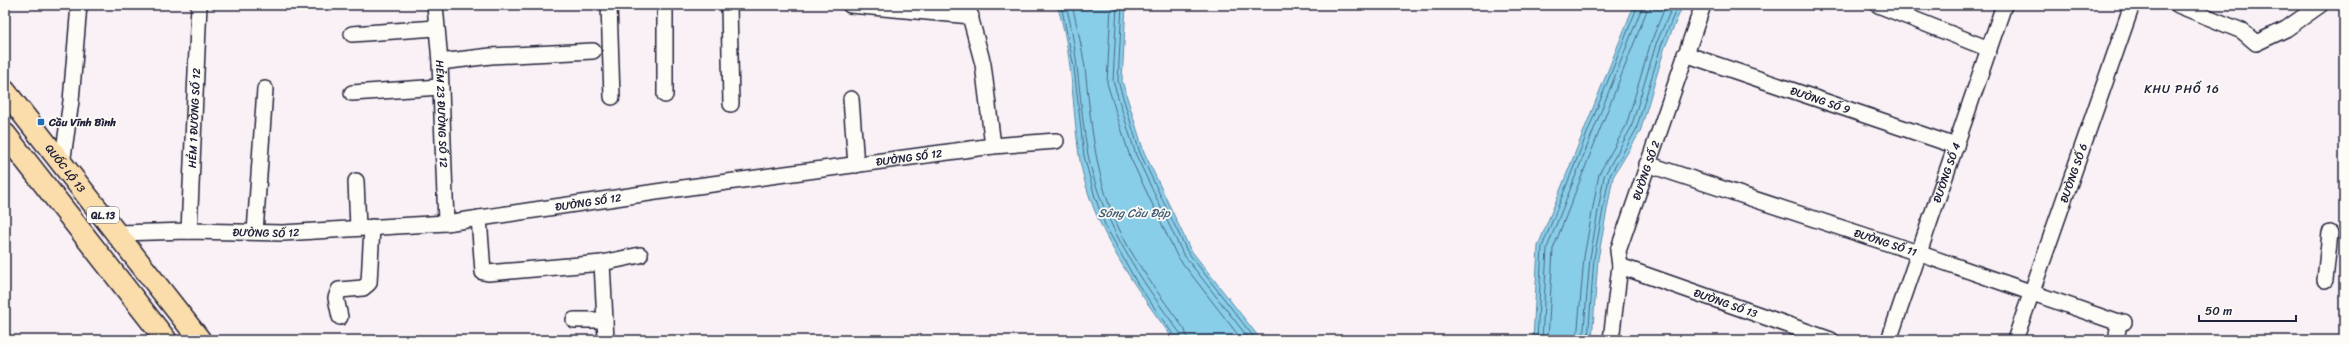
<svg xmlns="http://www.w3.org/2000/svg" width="2349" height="345" viewBox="0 0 2349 345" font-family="Sriracha,sans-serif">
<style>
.water{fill:#88cee9;stroke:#5f89a3}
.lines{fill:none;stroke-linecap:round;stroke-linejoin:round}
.shore{stroke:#4b6781;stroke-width:1}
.minor-casing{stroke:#22223b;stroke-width:18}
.highway-casing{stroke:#22223b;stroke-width:24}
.minor{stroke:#fdfcf7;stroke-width:15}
.highway{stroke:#faddab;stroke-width:21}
.poi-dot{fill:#1f6fb2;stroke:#fdfcf7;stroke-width:1.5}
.labels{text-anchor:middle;stroke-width:3.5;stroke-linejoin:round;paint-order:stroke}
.shield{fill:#fdfcf7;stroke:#646373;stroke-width:1}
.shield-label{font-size:10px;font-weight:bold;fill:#22223b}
.street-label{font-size:11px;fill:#22223b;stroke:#fdfcf7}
.poi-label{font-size:11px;font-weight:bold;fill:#22223b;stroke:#fdfcf7;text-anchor:start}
.neighbourhood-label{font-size:12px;letter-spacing:1px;fill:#22223b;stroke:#fdfcf7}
.water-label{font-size:12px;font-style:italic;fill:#465e78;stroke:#fdfcf7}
</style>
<rect width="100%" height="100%" fill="#faf1f6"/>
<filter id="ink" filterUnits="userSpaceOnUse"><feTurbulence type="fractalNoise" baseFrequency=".025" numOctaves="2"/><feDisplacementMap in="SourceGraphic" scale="8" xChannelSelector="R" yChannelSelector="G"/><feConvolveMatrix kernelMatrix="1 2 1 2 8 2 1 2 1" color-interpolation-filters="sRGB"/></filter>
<g filter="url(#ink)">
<!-- water -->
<path class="water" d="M1057 5H1126L1122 81 1144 152 1190 249 1261 340H1174C1133 284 1090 225 1079 155 1072 106 1073 53 1057 5Z
M1634 5H1683L1665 47 1640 132 1613 177 1598 259 1592 340H1533L1538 246Z"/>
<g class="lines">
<!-- shore -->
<path class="shore" d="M1061 5 1074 67 1084 156 1095 197 1105 225 1137 283 1177 340
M1066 5C1079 54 1079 105 1088 155 1102 223 1140 279 1180 333L1182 340
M1072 5C1077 26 1082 47 1085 68 1091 121 1094 170 1115 220 1132 260 1160 295 1185 330L1188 340
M1111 5 1107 83 1130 157 1177 256 1242 340
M1117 5 1113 81 1136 155 1183 254 1250 340
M1122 5 1118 81 1140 153 1187 251 1256 340
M1537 340 1542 247 1638 5
M1542 340 1547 248 1643 5
M1548 340 1553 249 1649 5
M1577 340 1584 257 1599 174 1626 126 1651 42 1666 5
M1583 340 1590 258 1604 176 1631 128 1656 44 1673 5
M1588 340 1594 258 1609 177 1636 130 1661 46 1678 5"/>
<!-- minor casing -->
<g class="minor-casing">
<g id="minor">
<path id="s1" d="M435 5 440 62 446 223"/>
<path d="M609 5 612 97"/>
<path d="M665 5V95"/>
<path d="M729 5 731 104"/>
<path d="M850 5 971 16"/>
<path d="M967 5 983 64 993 146"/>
<path d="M1878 5 1989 49"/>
<path d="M2178 5 2242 31 2256 43 2286 29 2320 5"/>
<path d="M352 34 436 28"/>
<path id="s2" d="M1685 54 1956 146"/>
<path d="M440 62 491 56 593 51"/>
<path d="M352 93 440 87"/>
<path d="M851 99 856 165"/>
<path d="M62 164 71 101 79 5"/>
<path id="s3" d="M1647 164 1918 253 2119 323 2124 322"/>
<path d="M356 181 358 228"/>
<path d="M479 218 483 272 488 273 602 263 640 255"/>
<path id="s4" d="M189 231 199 5"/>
<path d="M255 232 265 89"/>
<path id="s5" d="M118 233 189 231 283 233 446 223 690 187 993 146 1056 141"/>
<path d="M602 263 606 340"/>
<path id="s6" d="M1620 266 1831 340"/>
<path d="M2325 280 2330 233"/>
<path d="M340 317 336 298 339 290 363 288 369 283 372 227"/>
<path d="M574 320H605"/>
<path id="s7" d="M1611 340 1620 266 1618 251 1703 5"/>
<path id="s8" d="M1889 340 2004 5"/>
<path id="s9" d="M2015 340 2132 5"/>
<path d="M2116 340 2119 323"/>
</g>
</g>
<!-- highway casing -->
<g class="highway-casing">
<g id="highway">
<path id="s10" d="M5 91 200 340"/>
<path d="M5 134 166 340"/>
</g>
</g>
<!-- minor -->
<use href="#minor" class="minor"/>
<!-- highway -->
<use href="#highway" class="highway"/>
</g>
</g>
<!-- markers -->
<rect class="poi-dot" x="37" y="118" width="8" height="8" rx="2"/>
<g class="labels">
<!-- shield labels -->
<rect class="shield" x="87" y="207" width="32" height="16" rx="3"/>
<g class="shield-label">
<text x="103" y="219">QL.13</text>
</g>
<!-- street labels -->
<g class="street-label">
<text dy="4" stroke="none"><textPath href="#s2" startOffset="143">ĐƯỜNG SỐ 9</textPath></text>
<text dy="4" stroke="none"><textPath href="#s1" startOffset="109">HẺM 23 ĐƯỜNG SỐ 12</textPath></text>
<text dy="4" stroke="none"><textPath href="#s4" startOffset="113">HẺM 1 ĐƯỜNG SỐ 12</textPath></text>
<text dy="4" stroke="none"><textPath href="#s5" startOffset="796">ĐƯỜNG SỐ 12</textPath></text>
<text dy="4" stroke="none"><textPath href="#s10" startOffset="98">QUỐC LỘ 13</textPath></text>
<text dy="4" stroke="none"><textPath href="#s7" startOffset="175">ĐƯỜNG SỐ 2</textPath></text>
<text dy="4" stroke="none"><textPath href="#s8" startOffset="177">ĐƯỜNG SỐ 4</textPath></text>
<text dy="4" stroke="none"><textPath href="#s9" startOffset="177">ĐƯỜNG SỐ 6</textPath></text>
<text dy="4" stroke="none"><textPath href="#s5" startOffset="472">ĐƯỜNG SỐ 12</textPath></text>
<text dy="4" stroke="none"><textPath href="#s5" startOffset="148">ĐƯỜNG SỐ 12</textPath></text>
<text dy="4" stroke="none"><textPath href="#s3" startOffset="251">ĐƯỜNG SỐ 11</textPath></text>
<text dy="4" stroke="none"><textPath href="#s6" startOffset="112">ĐƯỜNG SỐ 13</textPath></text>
</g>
<!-- poi labels -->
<g class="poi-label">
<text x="49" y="126">Cầu Vĩnh Bình</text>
</g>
<!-- neighbourhood labels -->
<g class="neighbourhood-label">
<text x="2182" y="93">KHU PHỐ 16</text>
</g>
<!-- water labels -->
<g class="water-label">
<text x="1134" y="217">Sông Cầu Đập</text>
</g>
</g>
<!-- margin -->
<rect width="2349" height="345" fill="none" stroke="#fdfcf7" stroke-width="20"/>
<rect x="10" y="10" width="2329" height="325" fill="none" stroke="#22223b" stroke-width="1.5" filter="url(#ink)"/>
<!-- scale -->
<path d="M2199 315v6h97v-6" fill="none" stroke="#22223b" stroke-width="2"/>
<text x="2205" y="315" font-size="12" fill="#22223b" stroke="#fdfcf7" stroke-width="3" paint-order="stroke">50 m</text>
</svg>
